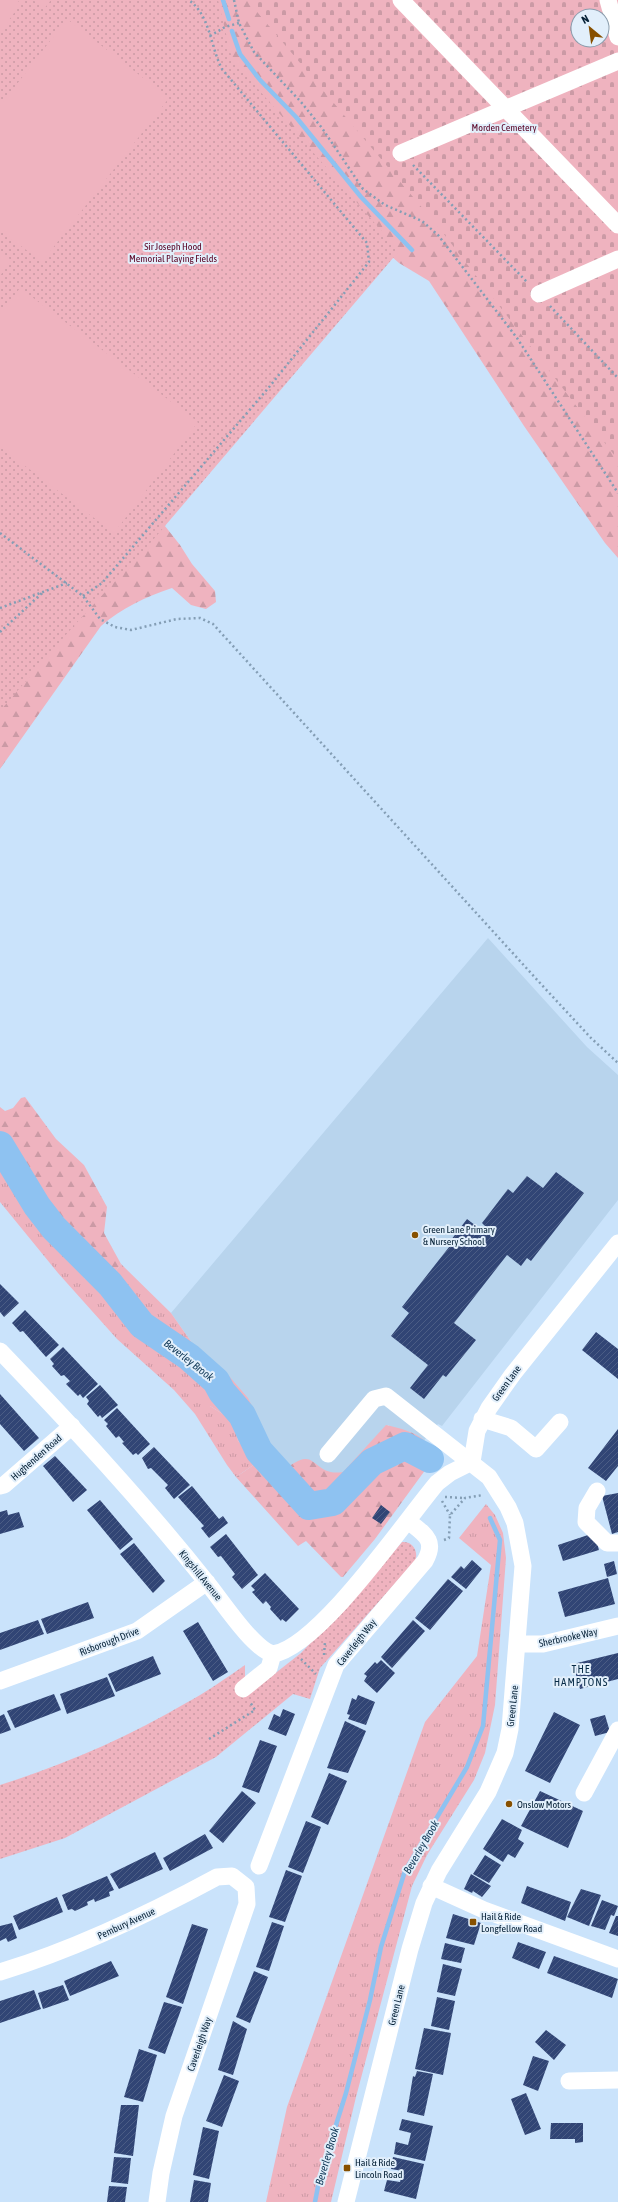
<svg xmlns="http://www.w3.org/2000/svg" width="618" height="2202" viewBox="0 0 618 2202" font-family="'Asap Condensed',sans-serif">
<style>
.built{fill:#b8d4ed}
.grass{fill:url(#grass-tufts)}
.forest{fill:url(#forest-firs)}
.cemetery{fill:url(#cemetery-stones);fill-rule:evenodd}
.park{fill:url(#park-dots)}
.pitch{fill:#efb3bf}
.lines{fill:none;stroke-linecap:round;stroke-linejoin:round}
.stream{stroke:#8ec2f1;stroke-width:4.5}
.river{stroke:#8ec2f1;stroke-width:28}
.building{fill:url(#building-hatch)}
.path{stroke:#849eb5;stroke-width:2.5;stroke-dasharray:2 3;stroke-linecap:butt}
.minor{stroke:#fff;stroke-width:17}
.poi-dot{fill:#875000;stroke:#e2effb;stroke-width:1.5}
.labels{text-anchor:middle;stroke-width:4;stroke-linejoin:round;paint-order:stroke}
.park-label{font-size:10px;fill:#5a0425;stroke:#e2effb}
.poi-label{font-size:10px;fill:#052036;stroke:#e2effb;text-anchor:start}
.street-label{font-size:10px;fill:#052036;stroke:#e2effb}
.water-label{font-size:11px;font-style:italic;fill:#103856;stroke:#e2effb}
.neighbourhood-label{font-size:11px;letter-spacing:1px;fill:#082c47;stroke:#e2effb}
</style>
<defs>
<pattern id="grass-tufts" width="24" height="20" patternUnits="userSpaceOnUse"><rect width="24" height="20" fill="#efb3bf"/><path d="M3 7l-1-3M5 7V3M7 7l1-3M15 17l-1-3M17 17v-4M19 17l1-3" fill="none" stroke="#cb9aa5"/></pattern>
<pattern id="forest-firs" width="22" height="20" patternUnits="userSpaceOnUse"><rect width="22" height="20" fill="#efb3bf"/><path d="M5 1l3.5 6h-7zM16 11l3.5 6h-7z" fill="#cb9aa5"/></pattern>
<pattern id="cemetery-stones" width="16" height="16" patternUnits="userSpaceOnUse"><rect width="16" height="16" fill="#efb3bf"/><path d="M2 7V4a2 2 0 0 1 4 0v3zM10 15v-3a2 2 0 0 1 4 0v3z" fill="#cb9aa5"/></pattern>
<pattern id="park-dots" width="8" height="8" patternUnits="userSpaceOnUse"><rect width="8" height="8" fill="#efb3bf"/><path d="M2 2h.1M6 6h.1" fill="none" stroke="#cb9aa5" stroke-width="1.8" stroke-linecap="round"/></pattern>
<pattern id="building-hatch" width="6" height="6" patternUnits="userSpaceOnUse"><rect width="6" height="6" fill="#314575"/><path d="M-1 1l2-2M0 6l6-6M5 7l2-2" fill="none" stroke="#4b5d85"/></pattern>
</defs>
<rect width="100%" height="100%" fill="#cae3fb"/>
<!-- built -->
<path class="built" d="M488 938 587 1047 618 1075V1200L442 1426 438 1424 421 1444 388 1425 346 1472 335 1477 284 1468 251 1427 171 1313Z"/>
<!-- grass -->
<path class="grass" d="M6 1168 17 1172 30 1187 51 1224 72 1242 85 1279 112 1276 121 1264 171 1313 218 1380 215 1381 210 1406 229 1418 234 1425 238 1441 256 1460 252 1466 236 1477 227 1465 195 1414 174 1390 117 1339 58 1273 0 1202V1170Z
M486 1504 495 1515 503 1533 506 1558 495 1705 485 1753 474 1780 427 1855 412 1886 356 2097 331 2202H266L287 2107 425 1722 477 1656 491 1565 459 1538Z"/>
<!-- forest -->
<path class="forest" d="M201 0H252L443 229 618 455V558L605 543 524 426 429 281 399 263 381 247 228 70Z
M161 521 180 545 192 564 215 591 216 602 206 609 191 605 172 588C145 597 122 608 101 626L0 769V646Z
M25 1097 56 1139 84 1165 107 1207 104 1233 121 1264 112 1276 101 1286C74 1283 83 1258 71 1242 66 1234 56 1231 51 1223 39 1207 26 1162 0 1170V1107L5 1111 13 1108 21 1098Z
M225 1375 229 1376 248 1398 255 1412 250 1427 282 1466 287 1467C292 1465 299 1459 305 1459 316 1458 320 1476 343 1472L386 1425C405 1429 431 1436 434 1458L375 1539 343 1577H341L306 1541 298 1546 236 1477 252 1466 256 1460 238 1441 234 1425 229 1418 210 1406 204 1397 207 1384Z"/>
<!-- cemetery -->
<path class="cemetery" d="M247 0H618V460L440 229ZM578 16H602V40H578Z"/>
<!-- park -->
<path class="park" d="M0 0H218L232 59 399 251 153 540 71 629 0 711Z
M402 1542C413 1541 419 1552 415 1561L320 1668 310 1699 293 1694 216 1757 65 1838 0 1859V1785C64 1765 128 1737 186 1703 207 1692 226 1678 245 1665V1697L301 1653 358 1593Z"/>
<!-- pitch -->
<path class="pitch" d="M0 0H16L21 3 0 33Z
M33 0H51L44 9Z
M67 19 169 98 42 262 0 230V106Z
M0 252 11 260 0 276Z
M20 288 198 422 114 533 0 447V314Z"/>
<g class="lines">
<!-- stream -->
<path class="stream" d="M223 0 229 19
M232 31 240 54 260 80 296 117 361 197 412 250
M315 2202 320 2176 346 2093 370 2000 381 1947 405 1871 467 1767 483 1726 500 1540 490 1518"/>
<!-- river -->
<path class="river" d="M0 1145 37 1206 54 1228 110 1284 142 1325 189 1357 216 1381 222 1392 242 1415 259 1451 309 1506 333 1502 372 1462 405 1446 430 1459"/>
</g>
<!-- building -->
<path class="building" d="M556 1172 584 1193 531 1261 527 1258 521 1266 507 1255 454 1323 476 1340 446 1377 443 1375 424 1399 410 1388 428 1365 391 1336 409 1313 402 1307 453 1242 451 1240 467 1219 484 1232 487 1228 482 1223 508 1189 513 1193 527 1176 543 1188Z
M0 1284 19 1303 4 1317 0 1312Z
M25 1310 59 1345 46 1357 23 1331 20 1332 12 1323Z
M596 1332 618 1349V1379L582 1350Z
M63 1347 98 1384 83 1398 80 1394 78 1396 66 1384 70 1381 64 1375 61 1376 52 1366 54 1364 50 1359Z
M100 1385 118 1405 102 1418 100 1415 98 1417 87 1404 89 1401 86 1397Z
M0 1394 39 1438 24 1451 0 1424Z
M117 1408 150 1444 138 1455 136 1453 133 1455 122 1443 124 1442 119 1436 116 1438 106 1426 108 1424 104 1420Z
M618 1429V1466L606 1481 588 1468Z
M154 1447 190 1485 174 1499 165 1488 168 1485 151 1468 148 1469 142 1458Z
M55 1456 87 1490 73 1502 43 1466Z
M192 1486 219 1519 223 1516 228 1523 209 1538 201 1528 204 1526 178 1497Z
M618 1493V1532L612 1534 602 1496Z
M100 1500 133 1539 120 1550 87 1510Z
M381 1505 390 1512 381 1524 372 1518Z
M7 1510 8 1515 19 1512 24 1527 0 1534V1512Z
M594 1533 599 1550 563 1561 558 1545Z
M226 1534 258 1575 242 1589 232 1577 235 1574 221 1556 218 1557 210 1547Z
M134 1543 165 1581 153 1593 120 1554Z
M472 1560 482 1569 466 1589 451 1577 461 1566 464 1569Z
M614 1561 617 1574 607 1577 604 1564Z
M265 1573 299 1609 286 1622 282 1619 281 1621 270 1609 271 1607 266 1601 263 1604 252 1592 255 1590 251 1586Z
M608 1578 615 1604 565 1617 558 1592Z
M448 1579 463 1591 430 1630 415 1618Z
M88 1602 94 1618 47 1634 41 1619Z
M38 1620 44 1634 0 1650V1633Z
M413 1620 425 1631 392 1668 381 1657Z
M198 1622 228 1672 213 1681 183 1631Z
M618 1653V1679L580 1689 573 1664Z
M153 1656 161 1674 116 1692 108 1674Z
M381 1660 395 1673 377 1693 364 1681 367 1676 364 1674 375 1662 377 1664Z
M107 1677 115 1696 67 1714 60 1694Z
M54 1694 61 1710 15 1728 7 1711Z
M358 1695 375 1702 366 1725 348 1719 350 1715 347 1714 352 1698 356 1700Z
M283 1709 295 1714 286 1736 268 1729 274 1714 280 1717Z
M554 1712 580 1725 550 1783 525 1771Z
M4 1714 11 1730 0 1734V1716Z
M605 1715 610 1732 595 1736 590 1719Z
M345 1721 366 1731 348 1773 327 1768Z
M260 1740 277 1746 259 1793 242 1787Z
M329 1773 347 1781 328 1825 311 1817Z
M242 1791 256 1803 223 1843 209 1831Z
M540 1791 583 1811 568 1848 521 1826Z
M502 1819 522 1830 518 1839 524 1843 515 1858 508 1854 503 1862 483 1849Z
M306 1821 321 1827 303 1873 288 1867Z
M205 1834 213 1848 170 1871 163 1858Z
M155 1852 163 1869 119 1889 110 1874Z
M485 1855 501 1865 489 1883 473 1874Z
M286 1870 302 1876 285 1922 269 1917Z
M471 1874 491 1886 482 1897 473 1891 472 1893 464 1889Z
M107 1876 114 1890 109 1892 110 1896 95 1902 94 1899 87 1902 88 1905 75 1911 72 1909 68 1910 62 1895Z
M527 1886 571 1902 565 1921 521 1903Z
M581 1889 601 1895 589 1926 567 1917Z
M57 1897 63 1912 19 1930 13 1916Z
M602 1900 618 1906 614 1916 611 1915 605 1930 591 1926Z
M453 1914 481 1923 474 1945 446 1938Z
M616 1916H618V1936L609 1933Z
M272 1922 284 1926 269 1971 256 1967Z
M12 1923 17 1938 8 1942 6 1938 0 1941V1926Z
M192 1924 208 1929 183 2004 166 1997Z
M518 1942 546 1952 539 1969 512 1958Z
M445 1943 465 1948 461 1963 441 1959Z
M554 1956 618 1979 612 1998 547 1973Z
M111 1961 119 1976 70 1996 64 1981Z
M443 1964 462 1969 455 1996 437 1992Z
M254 1971 268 1977 250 2023 236 2017Z
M63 1985 69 2000 43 2009 38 1993Z
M34 1990 41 2009 0 2023V2001Z
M437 1997 455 2001 449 2030 431 2026Z
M164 2002 182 2007 165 2054 148 2048Z
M233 2021 247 2029 233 2075 218 2070Z
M424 2028 451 2033 443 2075 415 2069Z
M546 2030 566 2045 554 2060 535 2042Z
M139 2049 157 2055 143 2102 124 2097Z
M533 2056 549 2061 538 2091 523 2085Z
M417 2071 433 2074 424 2116 407 2112 413 2076 415 2077Z
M224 2075 239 2081 222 2127 206 2121Z
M526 2093 541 2129 525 2135 511 2099Z
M121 2105H139L133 2156 114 2153Z
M402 2119 433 2126 425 2161 394 2154 396 2142 408 2145 411 2133 399 2130Z
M551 2123H583V2142L575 2143V2139H550Z
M203 2127 219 2131 209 2179 193 2175Z
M114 2157 131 2158 128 2184 111 2182Z
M393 2157 424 2164 416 2199 384 2191 387 2180 400 2182 403 2171 391 2169Z
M194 2180 211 2183 208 2202H190Z
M109 2186 127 2187 125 2202H107Z"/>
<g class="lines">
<!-- path -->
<path class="path" d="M234 0 239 23 254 52 301 102 322 128 363 189 385 205 422 221 438 235 517 338 618 493
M210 36 225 27 239 23
M413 165 528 283
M550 306 618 378
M0 533 83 596 100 619 115 627 131 630 177 619 200 618 213 624 540 983 591 1038 618 1063
M83 596 102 583 270 386 369 262 367 243 222 69C210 46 211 17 189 0
M0 608 67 583
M0 632 42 593
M445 1497 464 1498
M442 1501 450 1515
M444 1540 449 1538 450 1515 465 1498 483 1495
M324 1655 325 1642
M301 1659 316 1674
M209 1739 255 1710 250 1702"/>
<!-- minor -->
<path class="minor" d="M401 0 618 225
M608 0 618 37
M401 153 618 61
M539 294 618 259
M0 1351C72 1426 143 1502 208 1584 222 1601 253 1649 273 1654 319 1647 405 1521 437 1483L450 1473 472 1462
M482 1419 511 1428 536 1449 560 1422
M328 1454 374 1399 386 1396 489 1477 508 1507 515 1523 523 1566 510 1729 505 1753 488 1792 439 1871 424 1903 410 1949 346 2202
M472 1462 477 1431 489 1408 513 1374 618 1243
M0 1486 4 1485 72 1426
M597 1491 587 1508 586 1522 607 1543H618
M517 1644H543L618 1626
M0 1681 137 1631 207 1582
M243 1689 269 1668 273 1654
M584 1793 618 1730
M259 1866 336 1665 425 1561C437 1540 424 1534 408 1521
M431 1886 484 1910 618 1959
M0 1972C76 1949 147 1915 217 1877L232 1876 246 1887 247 1904 174 2116 161 2173 157 2202
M569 2081 618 2080"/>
</g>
<!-- markers -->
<g class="poi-dot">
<circle cx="415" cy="1235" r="4"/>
<circle cx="509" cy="1804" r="4"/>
<rect x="469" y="1918" width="8" height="8" rx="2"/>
<rect x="343" y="2164" width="8" height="8" rx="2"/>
</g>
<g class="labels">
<!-- park labels -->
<g class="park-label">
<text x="504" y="131">Morden Cemetery</text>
<text x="173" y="250">Sir Joseph Hood<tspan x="173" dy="12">Memorial Playing Fields</tspan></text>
</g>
<!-- poi labels -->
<g class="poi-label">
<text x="423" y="1233">Green Lane Primary<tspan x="423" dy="12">&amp; Nursery School</tspan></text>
<text x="517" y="1808">Onslow Motors</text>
<text x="481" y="1920">Hail &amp; Ride<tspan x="481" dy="12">Longfellow Road</tspan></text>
<text x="355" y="2166">Hail &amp; Ride<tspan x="355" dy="12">Lincoln Road</tspan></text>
</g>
<!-- street labels -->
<g class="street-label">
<text transform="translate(506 1383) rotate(-54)" y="4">Green Lane</text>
<text transform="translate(36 1457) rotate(-41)" y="4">Hughenden Road</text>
<text transform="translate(201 1575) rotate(51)" y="4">Kingshill Avenue</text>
<text transform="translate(568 1637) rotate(-12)" y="4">Sherbrooke Way</text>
<text transform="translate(109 1641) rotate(-21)" y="4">Risborough Drive</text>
<text transform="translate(356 1642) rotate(-51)" y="4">Caverleigh Way</text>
<text transform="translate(512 1706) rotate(-84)" y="4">Green Lane</text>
<text transform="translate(126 1923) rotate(-25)" y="4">Pembury Avenue</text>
<text transform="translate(396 2005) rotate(-76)" y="4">Green Lane</text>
<text transform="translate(199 2044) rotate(-71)" y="4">Caverleigh Way</text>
</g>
<!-- water labels -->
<g class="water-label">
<text transform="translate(189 1360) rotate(38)" y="4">Beverley Brook</text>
<text transform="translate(421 1847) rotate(-60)" y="4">Beverley Brook</text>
<text transform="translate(327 2156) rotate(-74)" y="4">Beverley Brook</text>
</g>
<!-- neighbourhood labels -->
<g class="neighbourhood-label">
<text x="581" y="1673">THE<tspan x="581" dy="13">HAMPTONS</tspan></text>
</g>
</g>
<!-- north arrow -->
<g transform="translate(590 28) rotate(331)"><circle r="19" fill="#e2effb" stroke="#8a9cac"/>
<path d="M0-3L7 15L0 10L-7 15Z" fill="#875000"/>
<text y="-6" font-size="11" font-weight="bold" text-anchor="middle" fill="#052036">N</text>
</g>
</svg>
